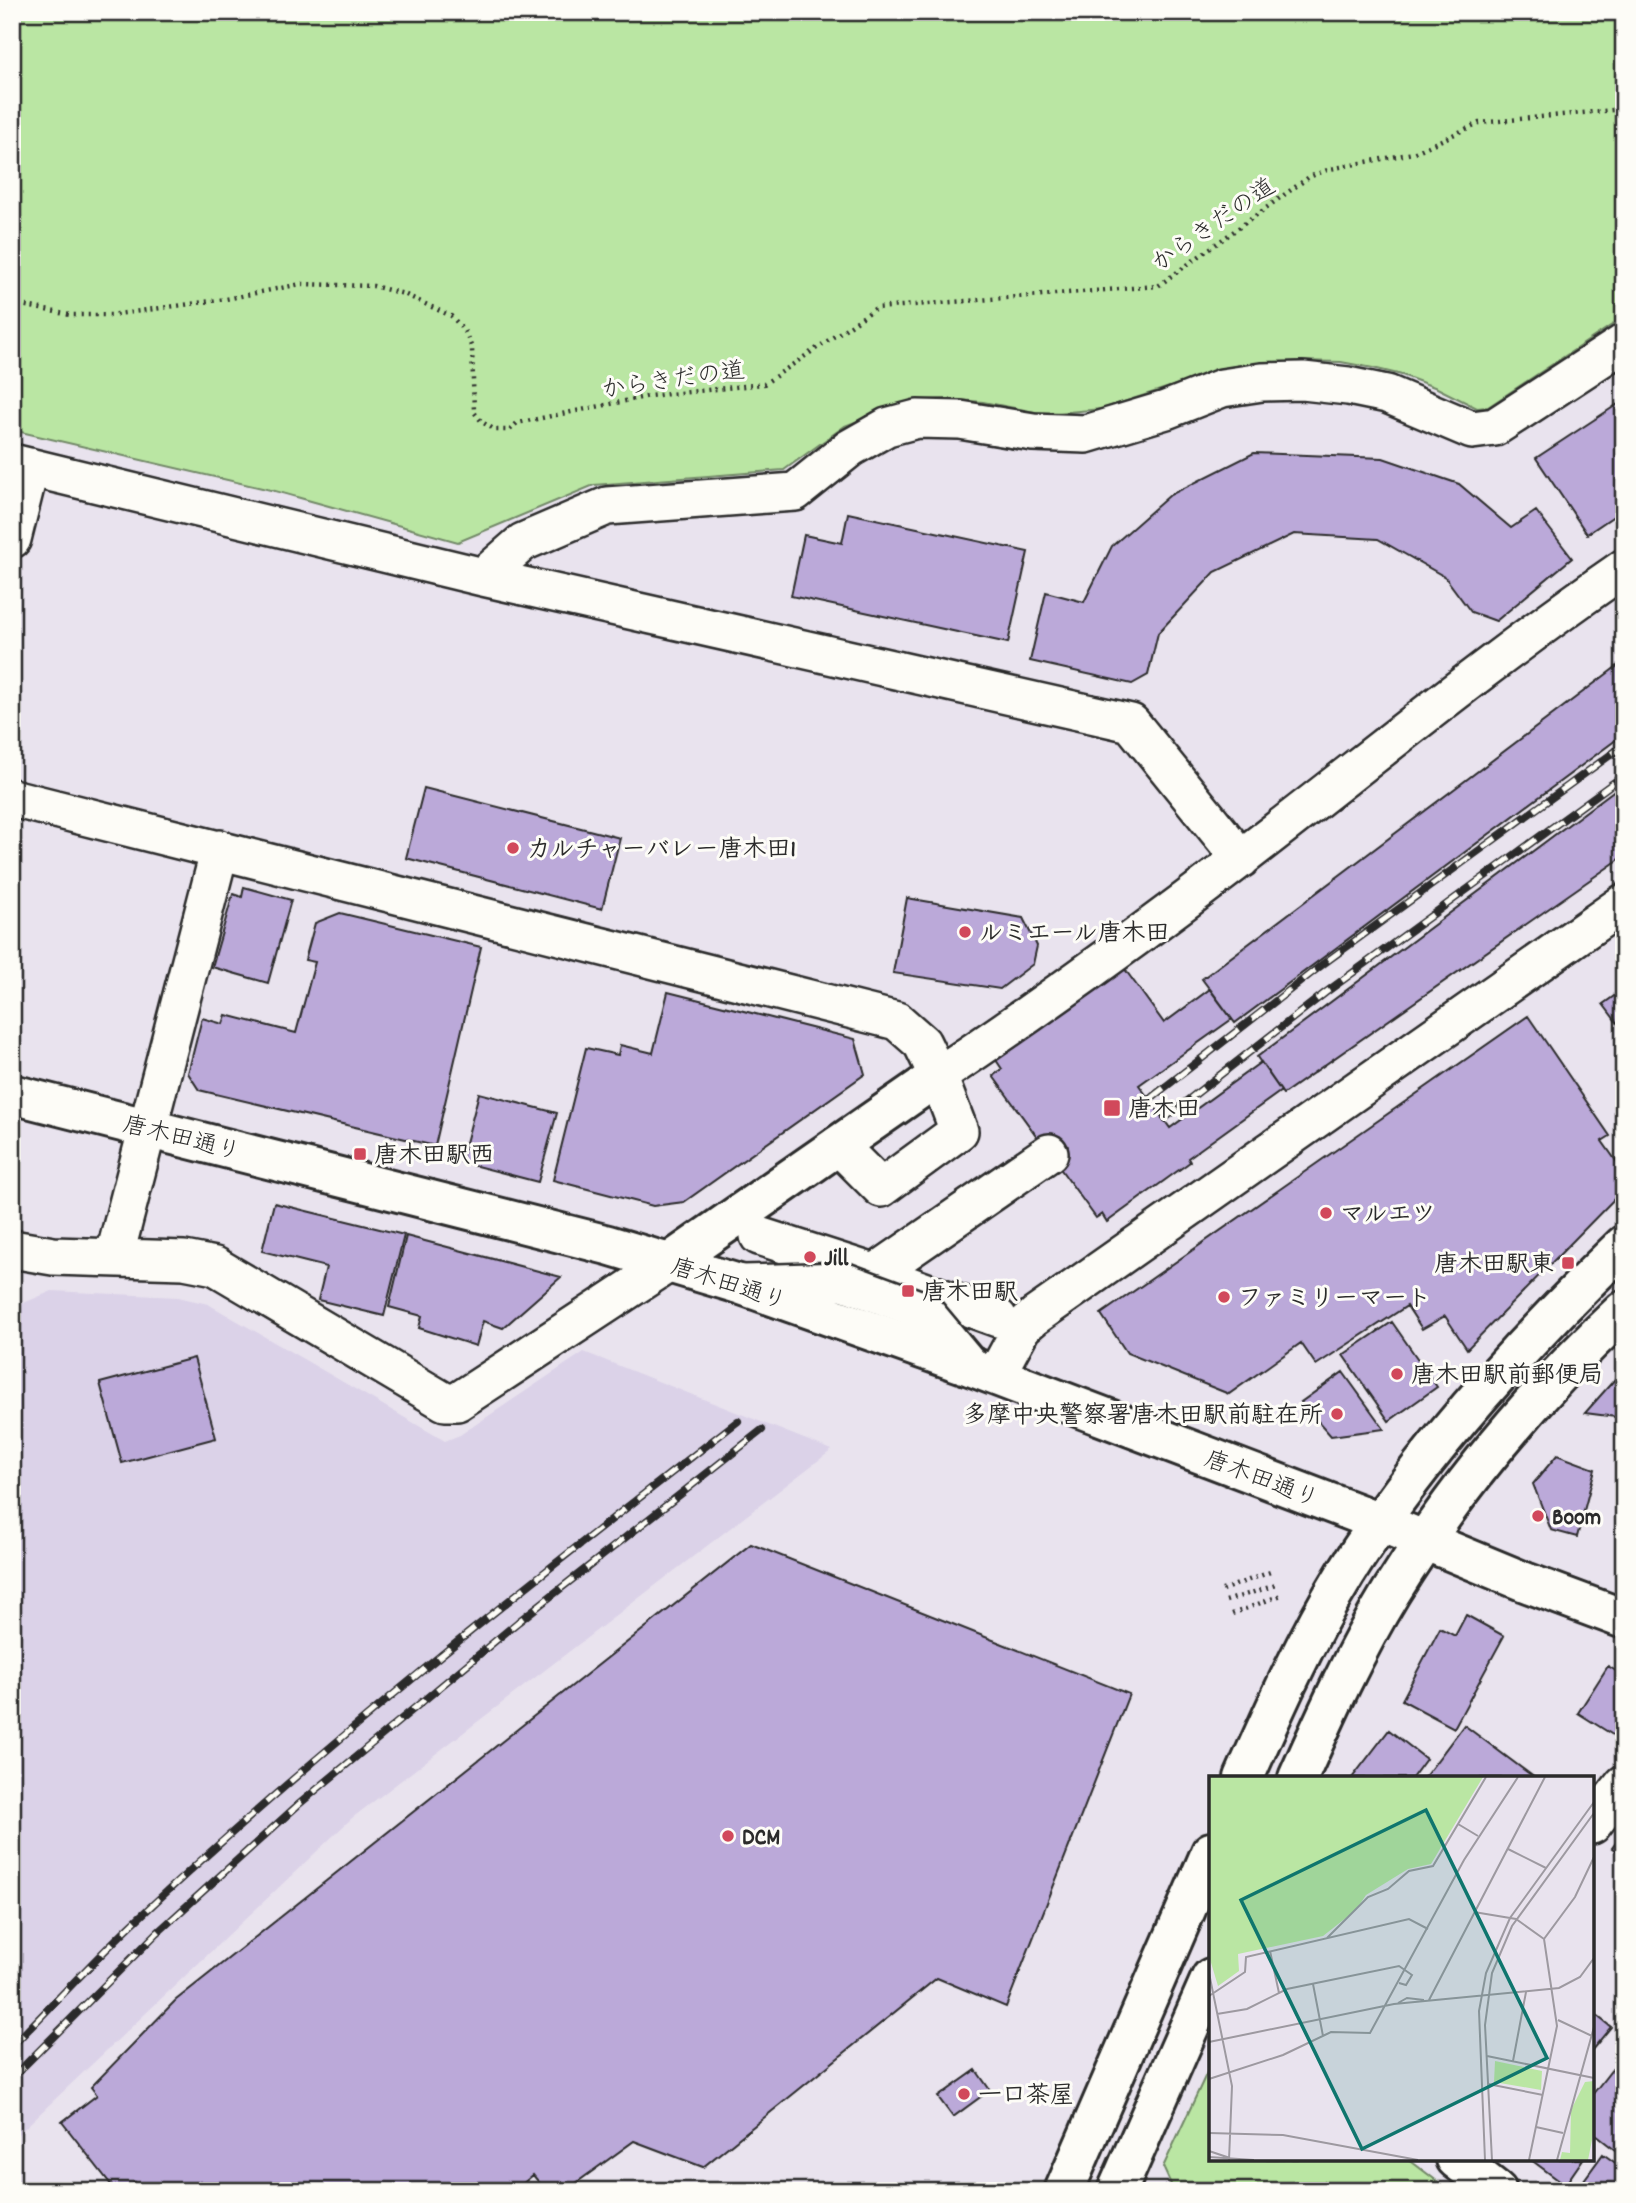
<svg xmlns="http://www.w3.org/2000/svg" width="1636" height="2203" viewBox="0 0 1636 2203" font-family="Dekko,'Klee One',sans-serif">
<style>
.built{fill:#dbd2e8}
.green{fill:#bae6a3;stroke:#728867;stroke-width:2}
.building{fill:#bba9d9;stroke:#2b2b2b;stroke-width:2}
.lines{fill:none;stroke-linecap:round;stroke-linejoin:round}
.street-casing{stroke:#2b2b2b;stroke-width:42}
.secondary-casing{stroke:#2b2b2b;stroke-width:44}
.path{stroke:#2b2b2b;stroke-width:4.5;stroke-dasharray:2 5;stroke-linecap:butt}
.street{stroke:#fdfcf7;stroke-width:37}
.secondary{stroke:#fdfcf7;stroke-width:38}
.rail-casing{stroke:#2b2b2b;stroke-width:8}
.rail{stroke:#fdfcf7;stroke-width:5;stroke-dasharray:16;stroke-linecap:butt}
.street-bridge-casing{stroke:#2b2b2b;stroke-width:42;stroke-linecap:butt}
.secondary-bridge-casing{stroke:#2b2b2b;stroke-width:44;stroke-linecap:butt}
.street-bridge{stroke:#fdfcf7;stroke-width:37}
.secondary-bridge{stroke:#fdfcf7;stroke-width:38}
.poi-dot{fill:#d1495b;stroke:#fdfcf7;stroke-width:2.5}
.labels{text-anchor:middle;stroke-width:6;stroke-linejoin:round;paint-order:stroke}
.street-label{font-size:24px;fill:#2b2b2b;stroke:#fdfcf7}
.poi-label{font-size:24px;font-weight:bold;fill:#2b2b2b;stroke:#fdfcf7;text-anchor:start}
.inset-road{fill:none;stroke:#9d99a0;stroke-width:2}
.view{fill:#0f766e;fill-opacity:0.15;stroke:#0f766e;stroke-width:3.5}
.inset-edge{fill:none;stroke:#2b2b2b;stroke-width:3.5}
</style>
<rect width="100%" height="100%" fill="#e9e3ee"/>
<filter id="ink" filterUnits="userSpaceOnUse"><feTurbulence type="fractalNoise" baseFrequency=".0143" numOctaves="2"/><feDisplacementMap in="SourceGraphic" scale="14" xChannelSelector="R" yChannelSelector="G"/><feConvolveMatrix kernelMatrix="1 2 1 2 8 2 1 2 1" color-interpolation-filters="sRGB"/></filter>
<g filter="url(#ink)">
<!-- built -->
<path class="built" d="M52 1291 178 1297 208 1304 445 1441 460 1435 584 1352 832 1450 352 1818 12 2140V1308Z"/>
<!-- green -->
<path class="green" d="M12 12H1624V317L1488 407 1477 408 1437 388 1402 375 1373 368 1341 362 1300 361 1234 366 1102 409 1045 414 983 402 946 399 910 401 845 426 784 470 594 485 458 542 275 491 12 430Z
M1211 2064V2159H1408L1450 2191H1174L1163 2167Z"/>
<!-- building -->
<path class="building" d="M1624 400V509L1587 534 1536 458Z
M1254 453 1383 458 1459 484 1511 528 1536 511 1572 558 1496 621 1471 612 1445 577 1378 539 1294 534 1215 572 1158 633 1148 675 1132 684 1030 661 1046 592 1084 602 1112 546 1170 495Z
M848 513 1028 552 1008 643 791 596 804 535 842 543Z
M1624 661V734L1235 1023 1202 979Z
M1624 783V856L1283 1094 1257 1057Z
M424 788 620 838 602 909 406 858Z
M244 887 291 900 268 983 212 967 233 894 242 897Z
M907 898 1023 918 1037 946 1033 964 1000 989 893 973Z
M340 913 481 947 435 1146 199 1090 188 1073 202 1018 223 1024 226 1015 296 1033 315 962 305 960 315 923Z
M1124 968 1164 1023 1210 989 1232 1019 1139 1085 1170 1128 1261 1062 1281 1091 1188 1158 1190 1162 1107 1222 1102 1214 1096 1218 993 1076 1002 1069 996 1060Z
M1624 989V1032L1603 1004Z
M668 992 855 1039 865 1074 684 1202 653 1206 553 1180 586 1048 618 1055 620 1045 653 1053Z
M1528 1016 1610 1136 1602 1141 1624 1172V1189L1467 1349 1445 1316 1422 1329 1407 1306 1316 1365 1301 1343 1229 1394 1127 1353 1101 1314Z
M479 1093 557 1113 538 1182 461 1162Z
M274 1203 404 1235 384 1316 318 1300 326 1267 262 1251Z
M406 1236 561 1277 503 1328 483 1321 476 1346 419 1328 422 1316 389 1307Z
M1392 1322 1437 1387 1389 1421 1343 1355Z
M194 1358 216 1438 122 1463 100 1383Z
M1624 1369V1418L1585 1413Z
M1343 1372 1384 1429 1331 1436 1301 1402Z
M1557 1455 1595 1469 1577 1537 1551 1530 1533 1484Z
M751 1544 1129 1694 1006 2007 937 1978 703 2167 634 2141 565 2191H546L533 2175 514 2191H142L135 2182 123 2191H116L62 2122 97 2095 91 2087 176 2000Z
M1466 1615 1504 1636 1454 1728 1402 1700 1440 1628 1455 1636Z
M1608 1666 1624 1676V1742L1578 1713Z
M1464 1725 1535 1778H1424Z
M1389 1730 1426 1759 1412 1778H1352Z
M1624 1832V1856L1612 1848Z
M1592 2012 1611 2027 1592 2050Z
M1624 2054V2157L1592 2132V2095Z
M976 2070 990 2090 953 2117 938 2097Z
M1603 2154 1624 2169V2191H1576Z
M1530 2159H1583L1565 2185Z"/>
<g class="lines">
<!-- street casing -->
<g class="street-casing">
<path id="street" d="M12 463 483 577 1131 723 1241 859
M12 539 30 467
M483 577 523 542 607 506 795 492 850 448 887 427 917 419 960 420 1033 432 1086 434 1166 410 1222 388 1262 382 1303 381 1348 386 1387 394 1472 430 1495 427 1624 343
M12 798 897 1021 922 1043 938 1076 959 1131 881 1188 838 1145
M938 1076C1043 1006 1145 932 1244 856 1370 759 1493 658 1624 568
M759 1236 874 1273 998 1318
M12 1249 53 1256 184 1260 215 1266 445 1402H457L669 1263
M114 1258 220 849
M868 1278 1049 1153
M996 1375 1022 1327 1035 1316 1624 903
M1592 1825 1624 1784"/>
</g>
<!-- secondary casing -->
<g class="secondary-casing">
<path id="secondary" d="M12 1094 608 1245 739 1284
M669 1263 938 1076
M970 1366 1380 1522 1525 1582 1624 1619
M1244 1778C1275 1708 1306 1638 1346 1573 1421 1453 1522 1343 1624 1245
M1298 1778C1326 1715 1355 1651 1391 1592 1455 1489 1535 1393 1624 1310
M1456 2159 1497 2191
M1064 2191 1211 1852
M1117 2191 1211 1978"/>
</g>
<!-- path -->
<path class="path" d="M12 303 70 315H111L226 299 301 284 373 286 404 294 451 316 464 330 472 348 474 412 482 422 495 430H510L517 423 650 396 764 384 876 308 1158 286 1309 177 1330 169 1413 153 1479 123 1624 109
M1222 1590 1273 1571
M1226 1601 1279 1584
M1232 1614 1284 1594"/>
<!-- street -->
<use href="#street" class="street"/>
<!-- secondary -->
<use href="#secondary" class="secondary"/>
<!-- rail casing -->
<g class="rail-casing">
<path id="rail" d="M1151 1098 1323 964 1624 745
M1165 1118 1325 993 1624 775
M12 2046C52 2006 90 1964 131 1925 323 1744 530 1582 738 1421
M12 2078 157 1933 298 1805 518 1622 762 1430"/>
</g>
<!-- rail -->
<use href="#rail" class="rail"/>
<!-- street-bridge casing -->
<g class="street-bridge-casing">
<path id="street-bridge" d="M744 1284 843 1281 924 1311 970 1366"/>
</g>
<!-- secondary-bridge casing -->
<g class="secondary-bridge-casing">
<path id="secondary-bridge" d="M739 1284 970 1366"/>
</g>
<!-- street-bridge -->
<use href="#street-bridge" class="street-bridge"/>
<!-- secondary-bridge -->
<use href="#secondary-bridge" class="secondary-bridge"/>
</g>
</g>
<!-- markers -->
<g class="poi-dot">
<circle cx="513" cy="848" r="7"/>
<circle cx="965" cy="932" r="7"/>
<rect x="1103" y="1099" width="18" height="18" rx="3.5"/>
<rect x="353" y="1147" width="14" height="14" rx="3.5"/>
<circle cx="1326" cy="1213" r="7"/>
<circle cx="810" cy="1257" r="7"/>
<rect x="1561" y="1256" width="14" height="14" rx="3.5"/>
<rect x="901" y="1284" width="14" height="14" rx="3.5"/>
<circle cx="1224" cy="1297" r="7"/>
<circle cx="1397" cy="1374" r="7"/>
<circle cx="1337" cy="1414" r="7"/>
<circle cx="1538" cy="1516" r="7"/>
<circle cx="728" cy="1836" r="7"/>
<circle cx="964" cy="2094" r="7"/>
</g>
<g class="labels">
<!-- street labels -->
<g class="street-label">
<text transform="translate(1213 224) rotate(-35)" y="8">からきだの道</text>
<text transform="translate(673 379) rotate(-8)" y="8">からきだの道</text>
<text transform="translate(182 1137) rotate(14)" y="8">唐木田通り</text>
<text transform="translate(729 1283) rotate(18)" y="8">唐木田通り</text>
<text transform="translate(1262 1478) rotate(21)" y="8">唐木田通り</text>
</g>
<!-- poi labels -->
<g class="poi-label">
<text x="527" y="856">カルチャーバレー唐木田1</text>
<text x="979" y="940">ルミエール唐木田</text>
<text x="1128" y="1116">唐木田</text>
<text x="374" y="1162">唐木田駅西</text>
<text x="1340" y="1221">マルエツ</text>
<text x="824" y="1265">Jill</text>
<text x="1554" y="1271" text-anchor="end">唐木田駅東</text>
<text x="922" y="1299">唐木田駅</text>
<text x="1238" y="1305">ファミリーマート</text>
<text x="1411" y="1382">唐木田駅前郵便局</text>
<text x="1323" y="1422" text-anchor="end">多摩中央警察署唐木田駅前駐在所</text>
<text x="1552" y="1524">Boom</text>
<text x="742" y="1844">DCM</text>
<text x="978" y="2102">一口茶屋</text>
</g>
</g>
<!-- overview -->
<g transform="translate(1209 1776)">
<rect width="385" height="385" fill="#e9e3ee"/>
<path d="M0 1H274L222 88 199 93 157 119 147 134 114 160 29 178 30 195 9 210 0 180ZM286 285 333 295 332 314 285 306ZM385 305V354L379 384H351L353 376 361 377 362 334 376 306Z" fill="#bae6a3"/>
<path class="inset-road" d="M249 48 269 60M299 73 337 92M265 136 307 143 335 163M118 162 159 121 179 113 200 95 224 90 277 1M61 175 70 217M0 197 23 310 20 384M104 208 114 260M0 220 36 196 37 181 200 143 219 153M220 224 336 1M189 227 198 222 215 224M8 238 38 233 78 213 190 190 203 199 197 209 190 207M349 244 383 260M0 266 185 228 350 212 371 201 385 182M278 280 385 302M304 285 317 216M0 303 74 279 122 256 161 257 255 84 309 1M279 308 334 319M327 351 354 357M0 357 74 359 209 384M0 375 21 382M0 381 45 384M276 384 270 235 277 197 301 142 385 26M283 384 276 249 283 197 303 150 385 37M320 384 348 250 335 163 366 121 385 81M348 384 385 251"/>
<path class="view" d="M217 34 338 282 153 373 32 124Z"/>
<rect width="385" height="385" class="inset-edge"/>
</g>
<!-- margin -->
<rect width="1636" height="2203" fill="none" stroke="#fdfcf7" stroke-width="42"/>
<rect x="21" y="21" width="1594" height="2161" fill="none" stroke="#2b2b2b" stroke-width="2.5" filter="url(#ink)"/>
</svg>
